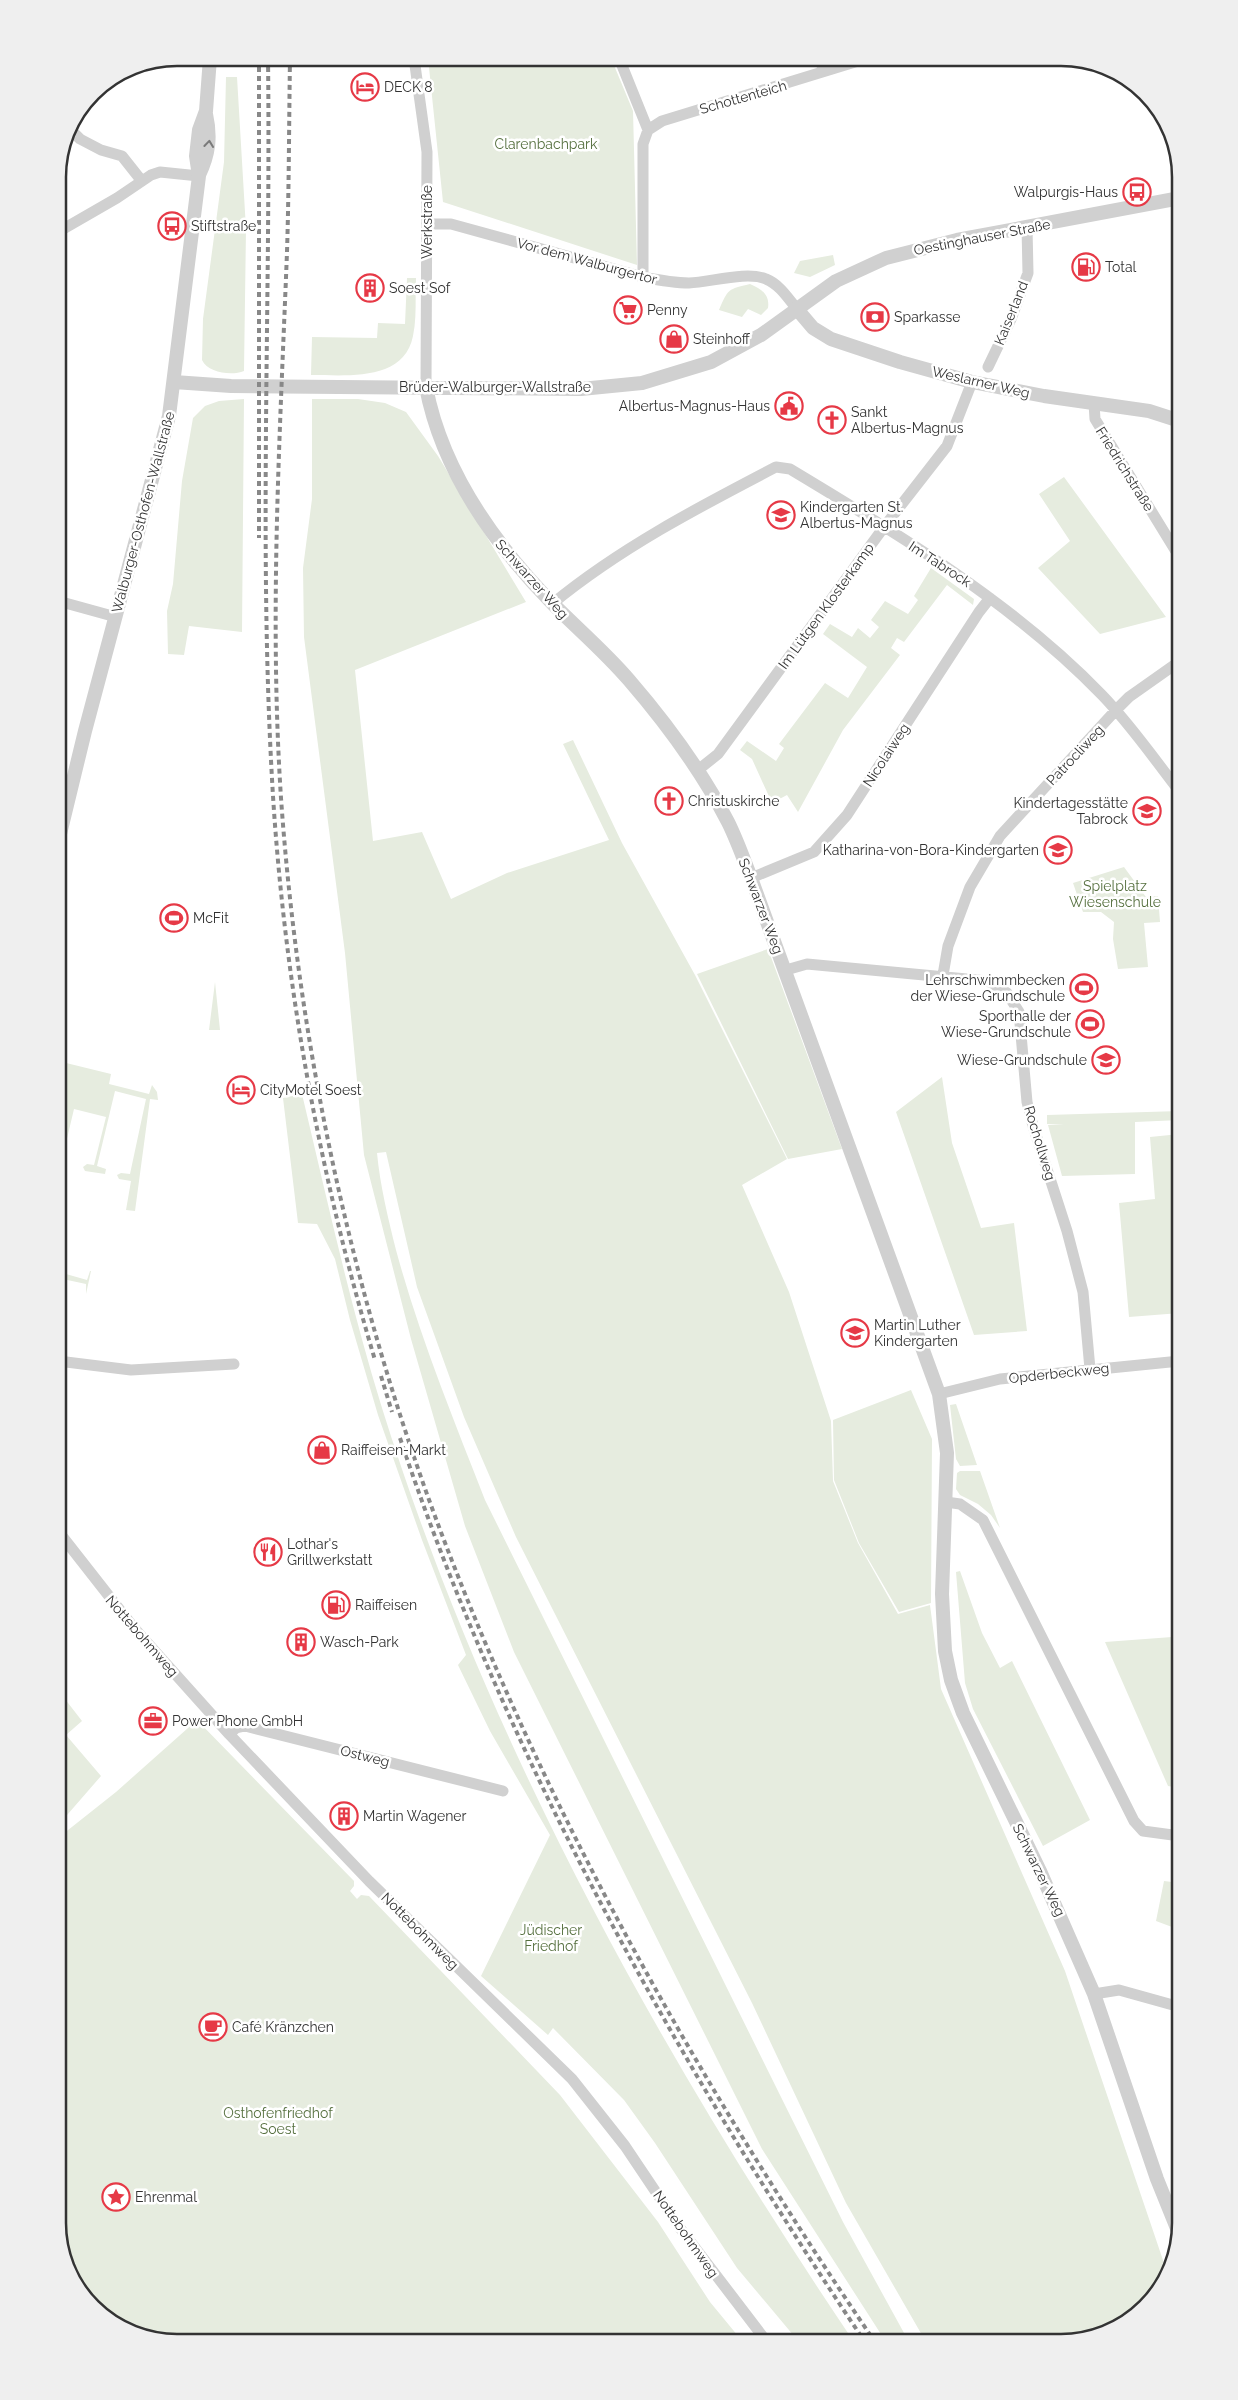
<svg xmlns="http://www.w3.org/2000/svg" width="1238" height="2400" viewBox="0 0 1238 2400" font-family="Raleway,sans-serif">
<style>
.green{fill:#e6ecdf}
.lines{fill:none;stroke-linecap:round;stroke-linejoin:round}
.minor{stroke:#d0d0d0;stroke-width:11}
.tertiary{stroke:#d0d0d0;stroke-width:14}
.rail{stroke:#888;stroke-width:4;stroke-dasharray:5 4;stroke-linecap:butt}
.oneway{stroke:#7a7a7a}
.labels{text-anchor:middle;stroke-width:5;stroke-linejoin:round;paint-order:stroke}
.poi-label{font-size:14px;fill:#333;stroke:#fff;text-anchor:start}
.street-label{font-size:14px;fill:#333;stroke:#fff}
.park-label{font-size:14px;fill:#56703f;stroke:#fff}
.rim{fill:none;stroke:#333;stroke-width:2.5}
</style>
<rect width="100%" height="100%" fill="#fff"/>
<!-- green -->
<path class="green" d="M428 58H611L633 111 637 265 443 202Z
M226 77H237L246 229 244 371C232 376 208 373 202 360L203 319 224 162Z
M833 255 835 265 810 277 794 273 800 261Z
M407 278H416C415 297 417 317 413 336 404 382 346 375 311 375L312 337 377 338 378 323 405 324Z
M750 284C762 289 770 295 768 308L761 315 748 309 742 317 719 310C728 289 728 289 750 284Z
M244 399 242 632 189 626 184 655 168 654 167 611 173 584 182 481 193 418 205 406 219 401Z
M312 399H358L385 403 406 412 438 456 526 602 355 670 373 841 422 832 451 899 507 873 609 840 563 744 573 740 622 843 695 975 787 1159 742 1185 789 1292 831 1421 833 1481 858 1543 898 1614 930 1605 941 1689 1065 1971 1166 2269 1160 2290 1107 2334 1061 2342H926L846 2203 752 2003 516 1537 464 1417 417 1287 386 1152 377 1153C380 1185 388 1218 396 1250 419 1335 453 1418 485 1500L843 2222 909 2342H886L762 2149 514 1652 465 1526 411 1339 364 1155 345 953 304 637 303 568 312 499Z
M1064 477 1166 617 1100 634 1038 568 1070 541 1039 494Z
M931 568 974 599 973 605 947 585 904 642 897 638 891 648 900 655 843 730 798 812 787 795 772 803 752 759 740 750 747 741 776 761 784 748 779 744 825 683 848 698 867 667 823 634 830 624 852 637 858 628 870 638 879 627 871 620 885 601 908 614 918 600 914 596Z
M1124 867 1146 897 1158 896 1160 922 1144 923 1148 967 1118 969 1113 939 1114 922 1101 912H1083L1073 883Z
M768 949 842 1149 788 1159 697 974Z
M215 982 220 1030H209Z
M58 1061 111 1074 109 1084 149 1094 152 1085 157 1092 158 1100 150 1099 135 1211 126 1210 131 1181 119 1179 117 1175 121 1173 130 1174 146 1099 115 1091 97 1166 106 1169 105 1174 85 1171 83 1167 87 1164 94 1165 106 1117 74 1109 61 1164H58Z
M942 1077 952 1143 981 1228 1014 1223 1027 1331 974 1335 896 1112Z
M302 1094C327 1199 350 1305 382 1408 487 1743 659 2053 854 2342H799L737 2268 655 2143 624 2100 553 2028 548 2035 481 1976 550 1835 490 1731 458 1665 466 1655 422 1540 378 1415 350 1320 335 1259 317 1224 298 1223 283 1098Z
M1180 1111V1120L1135 1122V1174L1062 1176 1048 1125 1064 1124H1047V1115Z
M1180 1134V1313L1129 1317 1119 1203 1155 1199 1150 1137Z
M60 1262 59 1272 87 1280 90 1271H91L86 1294V1284L58 1278V1268Z
M911 1390 932 1439 931 1603 899 1612 859 1543 834 1480 833 1420Z
M956 1404 977 1465 960 1466 956 1459 950 1405Z
M960 1471H980L1000 1528 991 1515 978 1504 960 1495 956 1489 957 1473Z
M1177 1512H1180V1788L1168 1786 1105 1642 1172 1637Z
M960 1571 982 1633 1000 1668 1012 1661 1090 1820 1043 1846 973 1709 965 1683 956 1572Z
M58 1690 82 1721 66 1735 101 1776 61 1822H58Z
M197 1720 354 1881V1886L350 1891 357 1899 361 1895 369 1896 560 2095 658 2222 710 2302 743 2342H169L110 2322 66 2269 58 2223V1838L116 1792Z
M1164 1881 1180 1883V1930L1156 1921Z"/>
<g class="lines">
<!-- minor -->
<path class="minor" d="M414 58 427 152 426 387
M619 58 648 130 643 144V277
M819 58 824 71
M69 128 80 139 101 150 122 156 141 180
M648 130 662 121 868 58
M428 224H451L643 277C658 280 674 283 689 283 711 282 747 271 766 279 779 284 788 298 796 308
M58 232 117 198 151 175 160 172 199 176
M988 367 1011 319 1028 273 1027 227
M1094 403 1095 419 1180 558
M58 601 116 617
M552 604C620 548 699 507 776 467L790 469C900 535 1013 603 1102 695 1131 725 1155 760 1180 792
M698 770 718 754 884 527 947 446 972 382
M751 878 814 852 847 815 979 612 990 598
M786 970 807 964 988 981 1007 993 1019 1012 1027 1102 1033 1126 1067 1231 1083 1292 1090 1369
M943 975 948 946 970 887 1000 836 1116 710 1129 697 1180 661
M58 1361 131 1370 234 1364
M939 1394 1000 1379 1180 1361
M946 1502 960 1504 983 1520 1134 1821 1143 1831 1180 1836
M58 1531 134 1628 229 1734 369 1881 572 2079 625 2146 680 2228 767 2342
M229 1734 236 1728 245 1726 503 1791
M1094 1994 1119 1990 1180 2007"/>
<!-- tertiary -->
<path class="tertiary" d="M199 175C209 154 211 137 206 114
M796 308 813 328 831 339 900 362 972 382 1044 396 1149 411 1180 421
M174 382 231 386 581 389 642 383 711 362 761 335 836 281 886 258 957 240 1180 198
M426 387C442 471 495 545 554 605 579 630 606 653 629 680 667 724 701 770 728 822 737 840 744 860 751 878L939 1394 947 1453 942 1594 945 1651 951 1680 963 1713 1040 1871 1094 1994 1157 2179 1178 2231
M58 842 85 731 169 416 199 176 196 156 199 130 206 111 210 58"/>
<!-- rail -->
<path class="rail" d="M259 58V538
M268 58C271 303 258 550 273 796 285 986 320 1177 375 1360
M290 58C289 122 289 187 287 252 280 434 269 615 281 798 298 1040 349 1280 432 1508 541 1805 698 2082 875 2342
M381 1376 392 1412
M400 1438C508 1761 676 2061 865 2342"/>
</g>
<!-- one-way arrows -->
<defs><path id="oneway-chevron" d="M-2-3.5L2.5 0L-2 3.5" fill="none" stroke-width="1.6" stroke-linecap="round" stroke-linejoin="round" transform="scale(1.25)"/></defs>
<use class="oneway" href="#oneway-chevron" transform="translate(209 144) rotate(-84)"/>
<!-- icons -->
<defs>
<g id="hotel-ring" transform="scale(1.4375)"><circle r="9.5" fill="#fff" stroke="#e63946" stroke-width="1.5"/><path d="M-6-4.5h1.5V1H6V5H4.5V3h-9V5H-6ZM-4 0a1.8 1.8 0 1 1 3.6 0ZM.5 0V-2.5h3Q6-2.5 6 0Z" fill="#e63946"/></g>
<g id="bus-ring" transform="scale(1.4375)"><circle r="9.5" fill="#fff" stroke="#e63946" stroke-width="1.5"/><path d="M-5-6H5V4H4V6H2V4H-2V6H-4V4H-5ZM-3.5-4V0h7V-4ZM-3.5 1.2v1.5H-2V1.2ZM2 1.2v1.5H3.5V1.2Z" fill="#e63946"/></g>
<g id="fuel-ring" transform="scale(1.4375)"><circle r="9.5" fill="#fff" stroke="#e63946" stroke-width="1.5"/><path d="M-5.5-6h7V0h2V4h1.3V-2.5L3-4.5l.8-.8L6-3V5H2.5V1h-1V6h-7ZM-4.2-4.7v3.2H.2V-4.7Z" fill="#e63946"/></g>
<g id="building-ring" transform="scale(1.4375)"><circle r="9.5" fill="#fff" stroke="#e63946" stroke-width="1.5"/><path d="M-4-6H4V6H1V3H-1V6H-4ZM-2.5-4.3h1.7v1.8h-1.7ZM.8-4.3h1.7v1.8H.8ZM-2.5-1h1.7V.8h-1.7ZM.8-1h1.7V.8H.8Z" fill="#e63946"/></g>
<g id="supermarket-ring" transform="scale(1.4375)"><circle r="9.5" fill="#fff" stroke="#e63946" stroke-width="1.5"/><path d="M-6-5.5h2.5l.6 2H6L4.5 2H-2.5L-4.4-4H-6ZM-1.5 3.2a1.3 1.3 0 1 0 .1 0ZM3 3.2a1.3 1.3 0 1 0 .1 0Z" fill="#e63946"/></g>
<g id="bank-ring" transform="scale(1.4375)"><circle r="9.5" fill="#fff" stroke="#e63946" stroke-width="1.5"/><path d="M-6-4H6V4H-6ZM0-2.3a2.3 2.3 0 1 0 0 4.6a2.3 2.3 0 1 0 0-4.6Z" fill="#e63946"/></g>
<g id="shop-ring" transform="scale(1.4375)"><circle r="9.5" fill="#fff" stroke="#e63946" stroke-width="1.5"/><path d="M-5-2.5h2.3a2.7 3.5 0 0 1 5.4 0H5L5.5 6h-11ZM-1.5-2.5h3a1.5 2.3 0 0 0-3 0Z" fill="#e63946"/></g>
<g id="civic-ring" transform="scale(1.4375)"><circle r="9.5" fill="#fff" stroke="#e63946" stroke-width="1.5"/><path d="M-.6-6.5H3V-4.5H.6V-3L4-1V1h2V6H-6V1h2V-1L-.6-3ZM-1.2 2.5V6h2.4V2.5Z" fill="#e63946"/></g>
<g id="church-ring" transform="scale(1.4375)"><circle r="9.5" fill="#fff" stroke="#e63946" stroke-width="1.5"/><path d="M-1.2-6h2.4v3.5h3.3v2.4h-3.3V6h-2.4V-.1h-3.3v-2.4h3.3Z" fill="#e63946"/></g>
<g id="school-ring" transform="scale(1.4375)"><circle r="9.5" fill="#fff" stroke="#e63946" stroke-width="1.5"/><path d="M0-5L7-2L0 1L-7-2ZM-4 1L0 2.5L4 1V4Q0 6-4 4Z" fill="#e63946"/></g>
<g id="stadium-ring" transform="scale(1.4375)"><circle r="9.5" fill="#fff" stroke="#e63946" stroke-width="1.5"/><path d="M0-5a6.5 5 0 1 0 0 10a6.5 5 0 1 0 0-10ZM-3.5-1.8h7v3.6h-7Z" fill="#e63946"/></g>
<g id="restaurant-ring" transform="scale(1.4375)"><circle r="9.5" fill="#fff" stroke="#e63946" stroke-width="1.5"/><path d="M-5-6h1v4h1v-4h1v4h1v-4h1v5L-1.5 .5V6h-2V.5L-5-1ZM5-6V6H3V1.5H1.5Q1.5-4 5-6Z" fill="#e63946"/></g>
<g id="office-ring" transform="scale(1.4375)"><circle r="9.5" fill="#fff" stroke="#e63946" stroke-width="1.5"/><path d="M-6-3h4V-5.5h4V-3h4V5H-6ZM-1-4.5V-3h2v-1.5ZM-6 0V1H6V0Z" fill="#e63946"/></g>
<g id="cafe-ring" transform="scale(1.4375)"><circle r="9.5" fill="#fff" stroke="#e63946" stroke-width="1.5"/><path d="M-5.5-4.5H6V0H3Q3 3.5 0 3.5H-2.5Q-5.5 3.5-5.5 0ZM3-3.2v2h1.7v-2ZM-6 4.5H4V6H-6Z" fill="#e63946"/></g>
<g id="sight-ring" transform="scale(1.4375)"><circle r="9.5" fill="#fff" stroke="#e63946" stroke-width="1.5"/><path d="M0-6L1.8-2.2L6-1.7L2.9 1.2L3.7 5.4L0 3.3L-3.7 5.4L-2.9 1.2L-6-1.7L-1.8-2.2Z" fill="#e63946"/></g>
</defs>
<g fill-rule="evenodd">
<use href="#hotel-ring" x="365" y="87"/>
<use href="#bus-ring" x="1137" y="192"/>
<use href="#bus-ring" x="172" y="226"/>
<use href="#fuel-ring" x="1086" y="267"/>
<use href="#building-ring" x="370" y="288"/>
<use href="#supermarket-ring" x="628" y="310"/>
<use href="#bank-ring" x="875" y="317"/>
<use href="#shop-ring" x="674" y="339"/>
<use href="#civic-ring" x="789" y="406"/>
<use href="#church-ring" x="832" y="420"/>
<use href="#school-ring" x="781" y="515"/>
<use href="#church-ring" x="669" y="801"/>
<use href="#school-ring" x="1147" y="811"/>
<use href="#school-ring" x="1058" y="850"/>
<use href="#stadium-ring" x="174" y="918"/>
<use href="#stadium-ring" x="1084" y="988"/>
<use href="#stadium-ring" x="1090" y="1024"/>
<use href="#school-ring" x="1106" y="1060"/>
<use href="#hotel-ring" x="241" y="1090"/>
<use href="#school-ring" x="855" y="1333"/>
<use href="#shop-ring" x="322" y="1450"/>
<use href="#restaurant-ring" x="268" y="1552"/>
<use href="#fuel-ring" x="336" y="1605"/>
<use href="#building-ring" x="301" y="1642"/>
<use href="#office-ring" x="153" y="1721"/>
<use href="#building-ring" x="344" y="1816"/>
<use href="#cafe-ring" x="213" y="2027"/>
<use href="#sight-ring" x="116" y="2197"/>
</g>
<g class="labels">
<!-- poi labels -->
<g class="poi-label">
<text x="384" y="92">DECK 8</text>
<text x="1118" y="197" text-anchor="end">Walpurgis-Haus</text>
<text x="191" y="231">Stiftstraße</text>
<text x="1105" y="272">Total</text>
<text x="389" y="293">Soest Sof</text>
<text x="647" y="315">Penny</text>
<text x="894" y="322">Sparkasse</text>
<text x="693" y="344">Steinhoff</text>
<text x="770" y="411" text-anchor="end">Albertus-Magnus-Haus</text>
<text x="851" y="417">Sankt<tspan x="851" dy="16">Albertus-Magnus</tspan></text>
<text x="800" y="512">Kindergarten St.<tspan x="800" dy="16">Albertus-Magnus</tspan></text>
<text x="688" y="806">Christuskirche</text>
<text x="1128" y="808" text-anchor="end">Kindertagesstätte<tspan x="1128" dy="16">Tabrock</tspan></text>
<text x="1039" y="855" text-anchor="end">Katharina-von-Bora-Kindergarten</text>
<text x="193" y="923">McFit</text>
<text x="1065" y="985" text-anchor="end">Lehrschwimmbecken<tspan x="1065" dy="16">der Wiese-Grundschule</tspan></text>
<text x="1071" y="1021" text-anchor="end">Sporthalle der<tspan x="1071" dy="16">Wiese-Grundschule</tspan></text>
<text x="1087" y="1065" text-anchor="end">Wiese-Grundschule</text>
<text x="260" y="1095">CityMotel Soest</text>
<text x="874" y="1330">Martin Luther<tspan x="874" dy="16">Kindergarten</tspan></text>
<text x="341" y="1455">Raiffeisen-Markt</text>
<text x="287" y="1549">Lothar's<tspan x="287" dy="16">Grillwerkstatt</tspan></text>
<text x="355" y="1610">Raiffeisen</text>
<text x="320" y="1647">Wasch-Park</text>
<text x="172" y="1726">Power Phone GmbH</text>
<text x="363" y="1821">Martin Wagener</text>
<text x="232" y="2032">Café Kränzchen</text>
<text x="135" y="2202">Ehrenmal</text>
</g>
<!-- street labels -->
<g class="street-label">
<text transform="translate(743 97) rotate(-16)" y="5">Schottenteich</text>
<text transform="translate(427 222) rotate(-90)" y="5">Werkstraße</text>
<text transform="translate(982 237) rotate(-11)" y="5">Oestinghauser Straße</text>
<text transform="translate(587 261) rotate(15)" y="5">Vor dem Walburgertor</text>
<text transform="translate(1011 313) rotate(-68)" y="5">Kaiserland</text>
<text transform="translate(981 382) rotate(13)" y="5">Weslarner Weg</text>
<text x="495" y="392">Brüder-Walburger-Wallstraße</text>
<text transform="translate(1125 469) rotate(58)" y="5">Friedrichstraße</text>
<text transform="translate(143 512) rotate(-75)" y="5">Walburger-Osthofen-Wallstraße</text>
<text transform="translate(940 564) rotate(33)" y="5">Im Tabrock</text>
<text transform="translate(532 579) rotate(48)" y="5">Schwarzer Weg</text>
<text transform="translate(826 606) rotate(-54)" y="5">Im Lütgen Klosterkamp</text>
<text transform="translate(886 755) rotate(-57)" y="5">Nicolaiweg</text>
<text transform="translate(1075 755) rotate(-47)" y="5">Patrocliweg</text>
<text transform="translate(761 906) rotate(69)" y="5">Schwarzer Weg</text>
<text transform="translate(1040 1143) rotate(73)" y="5">Rochollweg</text>
<text transform="translate(1059 1373) rotate(-6)" y="5">Opderbeckweg</text>
<text transform="translate(142 1636) rotate(49)" y="5">Nottebohmweg</text>
<text transform="translate(365 1756) rotate(14)" y="5">Ostweg</text>
<text transform="translate(1039 1870) rotate(64)" y="5">Schwarzer Weg</text>
<text transform="translate(420 1931) rotate(45)" y="5">Nottebohmweg</text>
<text transform="translate(686 2234) rotate(55)" y="5">Nottebohmweg</text>
</g>
<!-- park labels -->
<g class="park-label">
<text x="546" y="149">Clarenbachpark</text>
<text x="1115" y="891">Spielplatz<tspan x="1115" dy="16">Wiesenschule</tspan></text>
<text x="551" y="1935">Jüdischer<tspan x="551" dy="16">Friedhof</tspan></text>
<text x="278" y="2118">Osthofenfriedhof<tspan x="278" dy="16">Soest</tspan></text>
</g>
</g>
<!-- crop -->
<path d="M0 0H1238V2400H0ZM177 66H1061A111 111 0 0 1 1172 177V2223A111 111 0 0 1 1061 2334H177A111 111 0 0 1 66 2223V177A111 111 0 0 1 177 66Z" fill="#efefef" fill-rule="evenodd"/>
<path class="rim" d="M177 66H1061A111 111 0 0 1 1172 177V2223A111 111 0 0 1 1061 2334H177A111 111 0 0 1 66 2223V177A111 111 0 0 1 177 66Z"/>
</svg>
